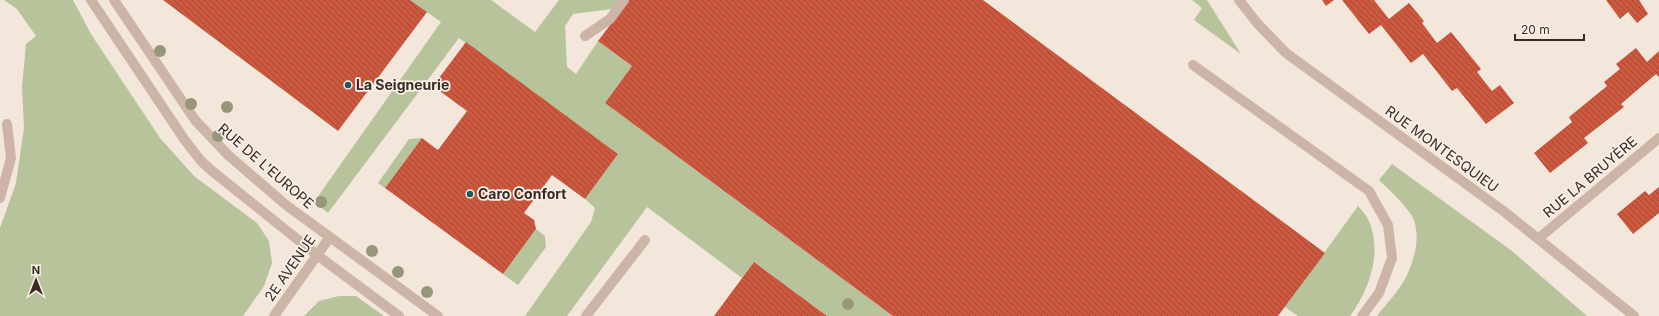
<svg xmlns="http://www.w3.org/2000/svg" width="1659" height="316" viewBox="0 0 1659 316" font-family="Inter,sans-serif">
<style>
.grass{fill:#b7c39a}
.building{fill:url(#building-back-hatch)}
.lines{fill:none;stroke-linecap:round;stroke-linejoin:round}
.lane{stroke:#ccb5a6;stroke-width:10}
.street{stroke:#ccb5a6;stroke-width:10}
.tree{fill:#969779}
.poi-dot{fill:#1a5b5b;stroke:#faf0e7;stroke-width:1.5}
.labels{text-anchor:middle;stroke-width:3.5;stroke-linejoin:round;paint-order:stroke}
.poi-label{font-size:14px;font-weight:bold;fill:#372b27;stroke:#faf0e7;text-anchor:start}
.street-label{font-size:14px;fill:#372b27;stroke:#faf0e7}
</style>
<defs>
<pattern id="building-back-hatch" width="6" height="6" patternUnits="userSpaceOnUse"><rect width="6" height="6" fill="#cc593f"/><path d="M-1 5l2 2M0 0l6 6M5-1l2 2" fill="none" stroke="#a64a35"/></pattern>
</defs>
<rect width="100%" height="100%" fill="#f3e6da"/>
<!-- grass -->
<path class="grass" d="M4 0H73L91 34 160 138 194 176 257 223 269 241 272 263 264 286 243 316H0V228L16 183 24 128 22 87 26 44 36 36 17 9Z
M410 0H491L535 32 559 0H618L612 9 573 14 565 26 567 67 576 74 598 41 632 66 605 103 893 316H827L754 262 742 278 647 207 567 316H525L591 222 595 208 585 199 618 154 459 38 328 213 314 202 441 22Z
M1192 0H1207L1241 54 1194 20 1202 8Z
M422 138 385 188 378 183 409 139Z
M1392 164 1512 251 1587 316H1377C1386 304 1398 292 1405 279 1414 262 1422 235 1412 216 1403 202 1390 191 1379 180Z
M1358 206C1361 210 1366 214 1368 219 1383 251 1370 289 1350 316H1298L1285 307Z
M536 229 545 236 546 247 518 285 503 274Z
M339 296H356L384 316H304L319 301Z"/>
<!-- building -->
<path class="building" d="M163 0H410L427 12 338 131Z
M629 0H983L1325 253 1278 316H893L605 103 632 66 598 41Z
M1322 0H1334L1326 6Z
M1342 0H1374L1389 19 1409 3 1424 21 1422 23 1437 43 1451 32 1481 69 1477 72 1492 91 1500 85 1514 103 1486 124 1457 88 1452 91 1423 54 1411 63 1381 25 1369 34Z
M1606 0H1639L1648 14 1637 23 1628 12 1620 19Z
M466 42 618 154 585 199 552 175 524 213 534 220 536 229 503 274 385 188 422 138 438 150 467 111 433 86Z
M1636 48 1647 62 1659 51V77L1656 74 1621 104 1624 107 1584 138 1588 143 1550 173 1534 153 1572 122 1569 117 1607 86 1604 82 1620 69 1616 64Z
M1659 187V213L1633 234 1617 214 1645 191 1649 195Z
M754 262 827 316H714Z"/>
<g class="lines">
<!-- lane -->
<path class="lane" d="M585 36 610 19 624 0
M1193 65 1369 191 1388 225 1392 258 1379 293 1362 316
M0 198 11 158 7 124
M586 316 645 240"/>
<!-- street -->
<path class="street" d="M91 0 184 139 201 161 212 171 317 255 399 316
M114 0 195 120 228 155 286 205 438 316
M1239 0 1257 23 1286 53 1506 213 1634 316
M1539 238 1659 138
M274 316 330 237"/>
</g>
<!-- trees -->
<g class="tree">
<circle cx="160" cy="51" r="6"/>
<circle cx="191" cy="104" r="6"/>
<circle cx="227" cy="107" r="6"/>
<circle cx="218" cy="136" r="6"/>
<circle cx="321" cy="202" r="6"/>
<circle cx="372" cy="251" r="6"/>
<circle cx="398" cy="272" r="6"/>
<circle cx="427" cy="292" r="6"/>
<circle cx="848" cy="304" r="6"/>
</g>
<!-- markers -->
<g class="poi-dot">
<circle cx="348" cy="85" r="4"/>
<circle cx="470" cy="194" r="4"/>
</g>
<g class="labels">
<!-- poi labels -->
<g class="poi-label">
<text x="356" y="90">La Seigneurie</text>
<text x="478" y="199">Caro Confort</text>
</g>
<!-- street labels -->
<g class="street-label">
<text transform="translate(1442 149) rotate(36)" y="5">RUE MONTESQUIEU</text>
<text transform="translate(266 166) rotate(41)" y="5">RUE DE L'EUROPE</text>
<text transform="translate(1590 177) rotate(-40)" y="5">RUE LA BRUYÈRE</text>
<text transform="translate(290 268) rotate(-55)" y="5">2E AVENUE</text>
</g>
</g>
<!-- north arrow -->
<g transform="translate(36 280)" stroke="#faf0e7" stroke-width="3" paint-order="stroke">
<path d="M0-3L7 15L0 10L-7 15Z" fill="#372b27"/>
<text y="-6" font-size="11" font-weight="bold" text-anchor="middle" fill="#372b27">N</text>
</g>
<!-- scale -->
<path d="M1515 34v6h69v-6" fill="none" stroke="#372b27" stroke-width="2"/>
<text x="1521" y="34" font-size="12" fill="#372b27" stroke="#faf0e7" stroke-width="3" paint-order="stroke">20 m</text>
</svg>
